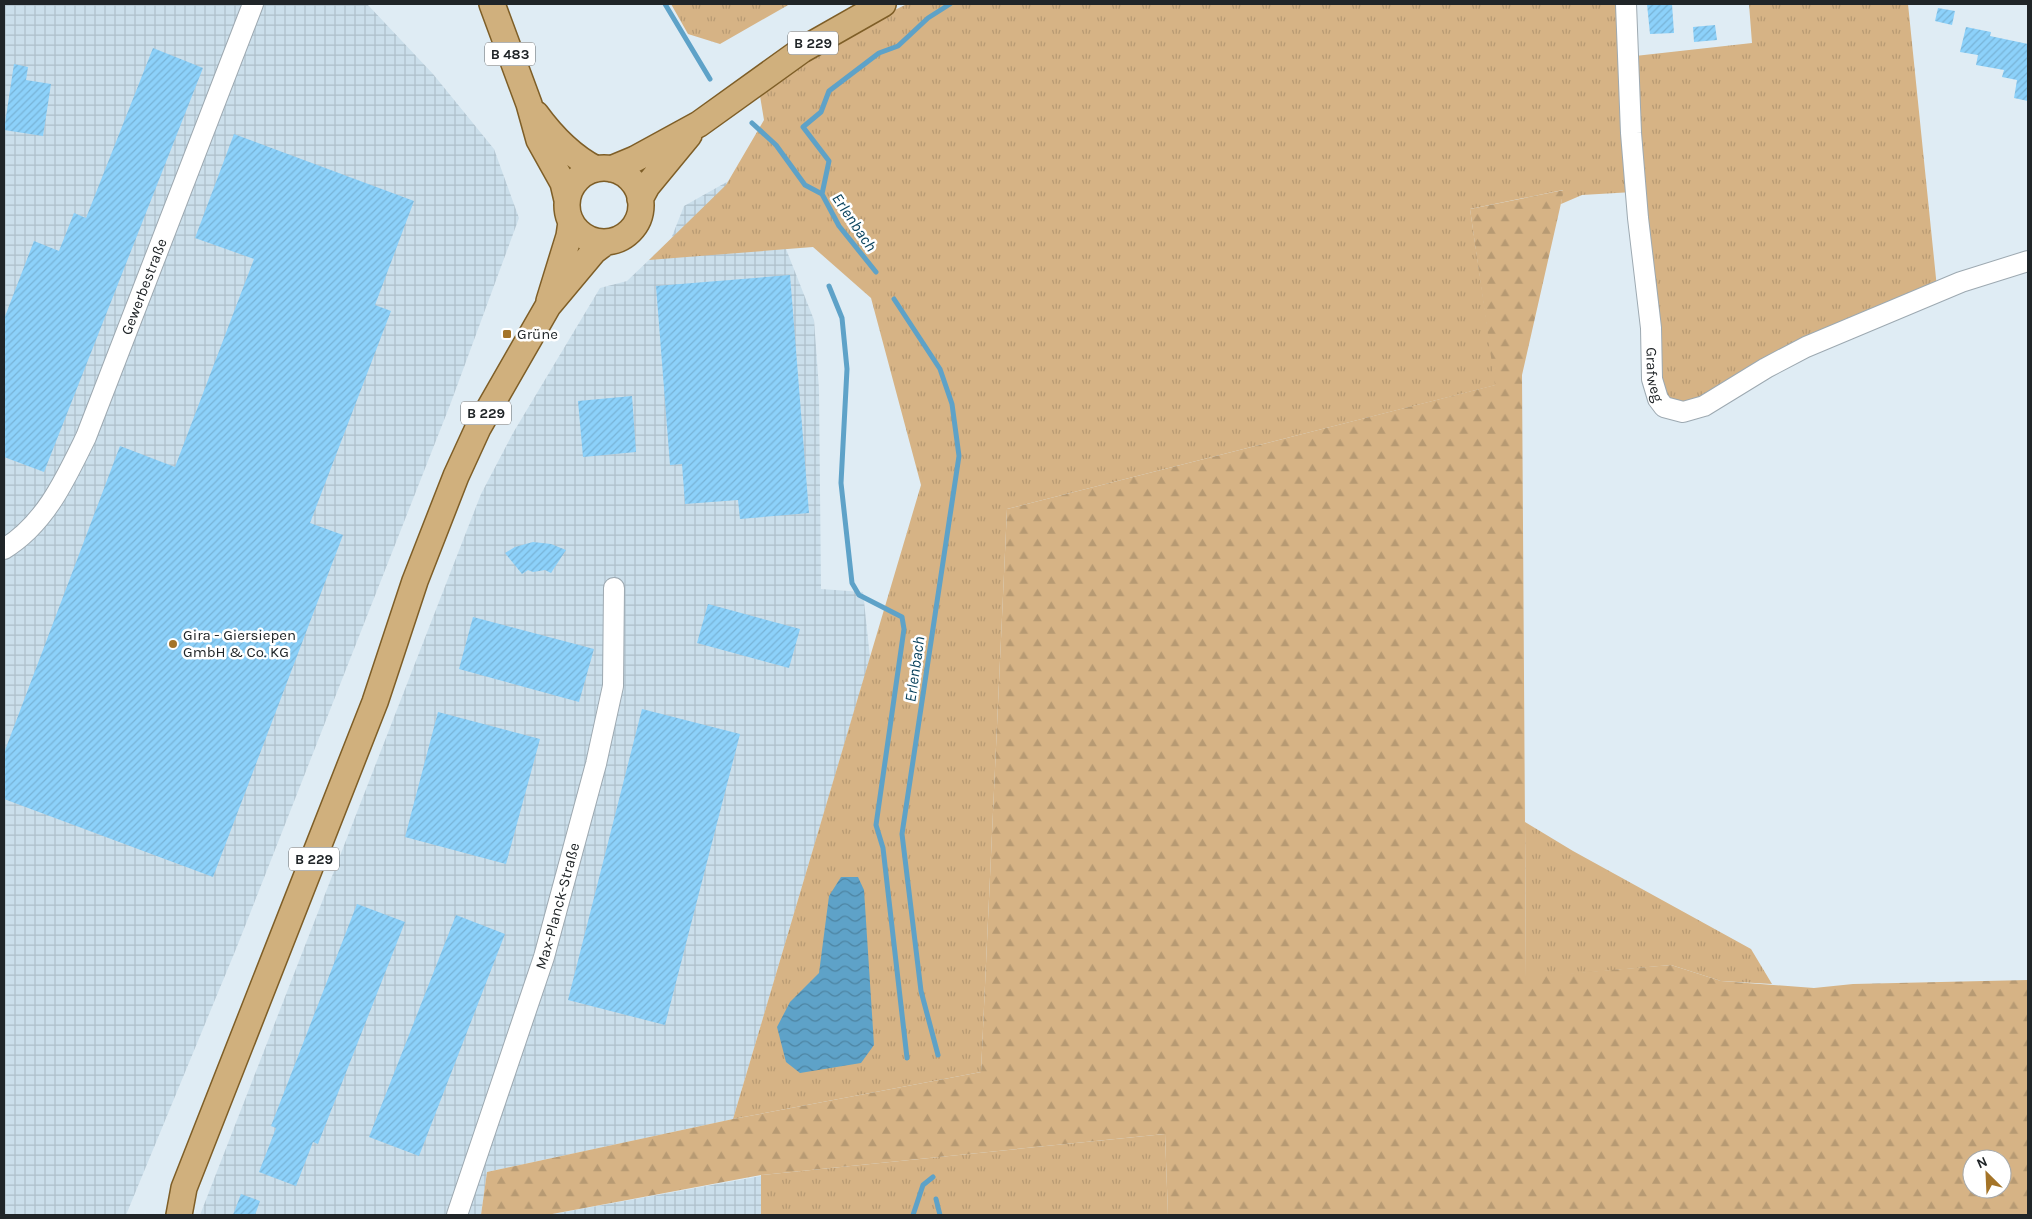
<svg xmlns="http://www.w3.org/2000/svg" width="2032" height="1219" viewBox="0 0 2032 1219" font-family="Karla,sans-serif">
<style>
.industrial{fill:url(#industrial-grid)}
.grass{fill:url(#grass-tufts)}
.forest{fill:url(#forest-firs);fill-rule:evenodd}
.water{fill:url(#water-waves)}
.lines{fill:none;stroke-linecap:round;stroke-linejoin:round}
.stream{stroke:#5ea2c8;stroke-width:5}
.building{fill:url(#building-hatch)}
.minor-casing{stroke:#9da9b1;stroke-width:22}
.major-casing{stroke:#7e5e27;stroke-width:28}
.minor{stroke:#fff;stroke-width:20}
.major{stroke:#d0b07d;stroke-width:25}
.poi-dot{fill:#a47428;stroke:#fff;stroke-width:2}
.labels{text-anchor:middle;stroke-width:5;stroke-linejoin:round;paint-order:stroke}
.shield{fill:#fff;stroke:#636668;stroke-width:1}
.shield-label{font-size:14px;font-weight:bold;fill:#202528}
.street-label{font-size:15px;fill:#202528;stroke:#fff}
.poi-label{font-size:15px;fill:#202528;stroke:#fff;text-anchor:start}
.water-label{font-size:16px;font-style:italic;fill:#0b445f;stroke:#fff}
</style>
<defs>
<pattern id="industrial-grid" width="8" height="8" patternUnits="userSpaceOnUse" patternTransform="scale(1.25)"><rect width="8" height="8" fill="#cbdfeb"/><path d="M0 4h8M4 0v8" fill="none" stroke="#aebfca"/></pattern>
<pattern id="grass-tufts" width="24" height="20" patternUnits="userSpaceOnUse" patternTransform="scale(1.25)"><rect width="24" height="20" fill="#d6b385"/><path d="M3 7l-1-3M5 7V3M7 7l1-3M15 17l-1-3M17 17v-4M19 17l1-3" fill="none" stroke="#b79a73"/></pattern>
<pattern id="forest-firs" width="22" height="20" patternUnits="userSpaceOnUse" patternTransform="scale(1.25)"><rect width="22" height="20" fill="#d6b385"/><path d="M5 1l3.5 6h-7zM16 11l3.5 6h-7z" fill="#b79a73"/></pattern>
<pattern id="water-waves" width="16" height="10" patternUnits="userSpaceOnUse" patternTransform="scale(1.25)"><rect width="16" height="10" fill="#5ea2c8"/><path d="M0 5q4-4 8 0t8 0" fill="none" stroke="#4d84a2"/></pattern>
<pattern id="building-hatch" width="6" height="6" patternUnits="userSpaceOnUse" patternTransform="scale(1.25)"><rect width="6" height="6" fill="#8cd1fa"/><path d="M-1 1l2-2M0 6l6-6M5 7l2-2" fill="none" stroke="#78b3d6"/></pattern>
</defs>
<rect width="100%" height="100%" fill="#dfecf4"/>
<!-- industrial -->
<path class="industrial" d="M4 4H367L433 74 494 149 519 218 450 405 236 949 126 1215H4Z
M750 169 786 249 814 320 819 389 821 589 863 592 870 658 733 1119 487 1172 481 1215H200L481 494 513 433 600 288 627 281 671 239 684 206Z
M761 1176V1215H548Z"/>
<!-- grass -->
<path class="grass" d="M671 4H790L720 44 688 34Z
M907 4H1622L1633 192 1582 195 1561 204 1563 190 1470 209 1496 385 1007 509 981 1072 733 1119 921 485 871 298 813 247 649 260 726 185 764 120 760 96 811 57 872 21Z
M1749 4H1908L1937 288 1689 406 1669 400 1661 385 1635 56 1752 43Z
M1525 822 1573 851 1751 949 1772 984 1721 981 1671 965 1526 978Z
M1165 1134 1168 1215H761V1175Z"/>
<!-- forest -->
<path class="forest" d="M1564 190 1522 375 1526 977 1671 965 1721 981 1814 988 1853 984 2028 980V1215H1168L1165 1134 761 1175 547 1215H481L487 1172 733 1119 981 1072 1007 509 1495 385 1470 209ZM1972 1159H2002V1189H1972Z"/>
<!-- water -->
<path class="water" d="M841 877H858L864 890 874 1045 861 1063 800 1073 786 1062 777 1027 790 1002 819 973 829 896Z"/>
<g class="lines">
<!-- stream -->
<path class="stream" d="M665 4 710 79
M752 123 776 145 805 185 822 194 839 226 876 272
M822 194 829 161 803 127 821 112 829 91 879 53 898 46 928 18 950 4
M829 286 842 318 847 369 841 483 852 583 859 595 902 617 904 629 876 825 883 848 907 1058
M894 299 940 369 952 404 959 456 902 834 921 991 938 1055
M936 1199 940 1215
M913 1215 923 1185 933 1177"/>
</g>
<!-- building -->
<path class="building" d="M1647 4H1672L1674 33 1650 34Z
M1938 8 1955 11 1952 25 1935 21Z
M1715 25 1717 40 1694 42 1693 27Z
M1966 27 1991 32 1990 36 2028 44V101L2014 98 2017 80 2002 77 2004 70 1976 65 1978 55 1960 52Z
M153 48 203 68 44 472 4 457V319L34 241 59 251 74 213 86 218Z
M14 64 28 67 26 80 51 84 43 136 4 130Z
M234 134 414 201 375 305 391 311 310 523 343 535 213 877 4 799V753L120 446 175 467 254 259 195 238Z
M790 275 809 513 740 519 738 500 685 504 682 464 670 465 656 286Z
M632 396 636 452 583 457 578 401Z
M533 542 551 544 566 550 551 573 545 570 533 572 528 570 522 574 505 553 515 547Z
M708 604 800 629 789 668 697 643Z
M473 617 594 649 579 702 459 669Z
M642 709 740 734 665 1025 568 1000Z
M438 712 540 739 506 864 405 837Z
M357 904 405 922 318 1144 313 1142 296 1186 259 1172 276 1128 271 1126Z
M456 915 505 934 419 1156 369 1137Z
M241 1194 260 1201 255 1215H233Z"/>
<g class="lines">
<!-- minor casing -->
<g class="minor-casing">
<g id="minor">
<path id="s1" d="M1626 4 1631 133 1638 218 1651 328 1652 379 1658 399 1664 407 1683 412 1704 406 1766 368 1806 347 1961 282 2028 261"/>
<path id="s2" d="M4 549C45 524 65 480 86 437L253 4"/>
<path id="s3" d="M457 1215 544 957 596 764 613 686 614 588"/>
</g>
</g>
<!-- major casing -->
<g class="major-casing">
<path id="major" d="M492 4 529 104 539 140 563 183 567 200
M536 114C552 136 573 157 596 169
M567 205a37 37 0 1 1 74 0a37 37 0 1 1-74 0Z
M611 169 635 159 699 124 802 50 883 4
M640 199 647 186 689 135
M549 301 569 236 571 222
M179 1215 184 1188 375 702 415 581 456 476 478 428 548 306 594 251 606 242"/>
</g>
<!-- minor -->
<use href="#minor" class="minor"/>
<!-- major -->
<use href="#major" class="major"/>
</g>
<!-- markers -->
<g class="poi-dot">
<rect x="502" y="329" width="10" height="10" rx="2.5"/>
<circle cx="173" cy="644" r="5"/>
</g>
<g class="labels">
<!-- shield labels -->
<g class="shield">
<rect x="788" y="31.5" width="50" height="23" rx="4"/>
<rect x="485" y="42.5" width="50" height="23" rx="4"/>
<rect x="461" y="401.5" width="50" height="23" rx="4"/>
<rect x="289" y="847.5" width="50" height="23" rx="4"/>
</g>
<g class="shield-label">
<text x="813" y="48">B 229</text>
<text x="510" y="59">B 483</text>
<text x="486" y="418">B 229</text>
<text x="314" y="864">B 229</text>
</g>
<!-- street labels -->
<g class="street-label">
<text dy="5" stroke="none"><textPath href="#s2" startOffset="302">Gewerbestraße</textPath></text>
<text dy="5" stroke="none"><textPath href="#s1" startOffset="372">Grafweg</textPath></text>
<text dy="5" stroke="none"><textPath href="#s3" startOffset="325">Max-Planck-Straße</textPath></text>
</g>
<!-- poi labels -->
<g class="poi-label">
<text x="517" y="339">Grüne</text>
<text x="183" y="640">Gira - Giersiepen<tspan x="183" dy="17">GmbH &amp; Co. KG</tspan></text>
</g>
<!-- water labels -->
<g class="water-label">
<text transform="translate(855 222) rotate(56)" y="6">Erlenbach</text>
<text transform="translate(914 669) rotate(-82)" y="6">Erlenbach</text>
</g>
</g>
<!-- border -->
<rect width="2032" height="1219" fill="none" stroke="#202528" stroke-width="10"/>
<!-- north arrow -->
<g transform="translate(1987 1174) rotate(336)"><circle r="24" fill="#ffffff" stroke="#a6a8a9"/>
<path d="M0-4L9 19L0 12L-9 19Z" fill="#a47428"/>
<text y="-8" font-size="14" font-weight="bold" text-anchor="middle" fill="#202528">N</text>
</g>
</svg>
